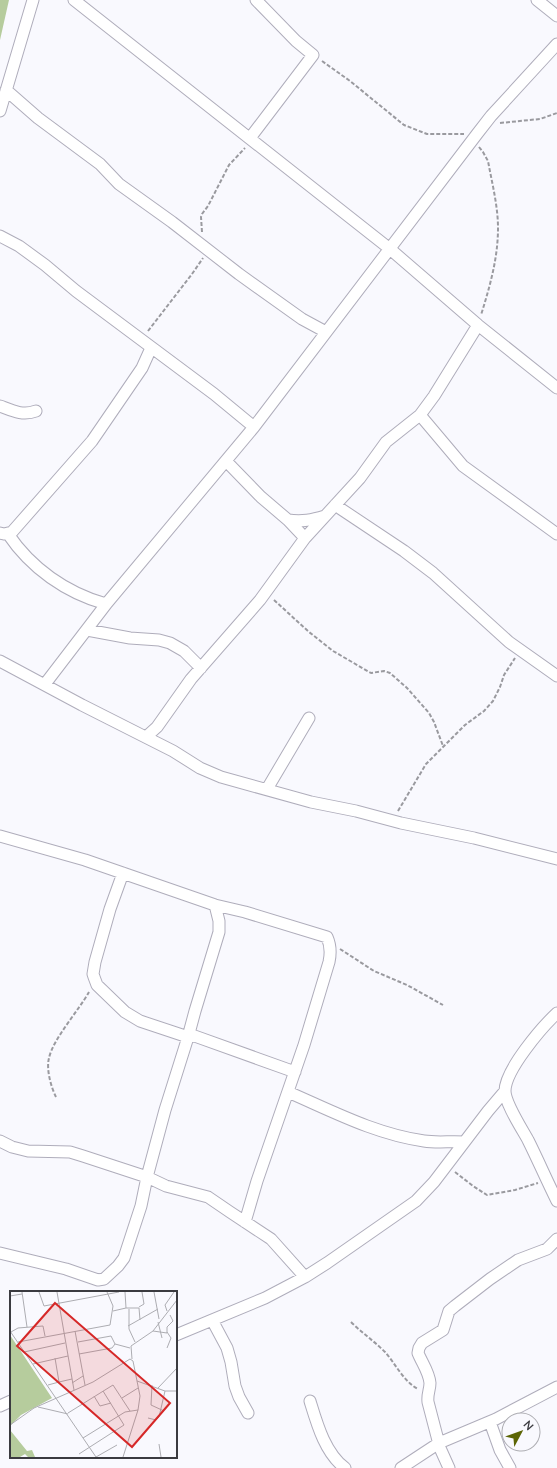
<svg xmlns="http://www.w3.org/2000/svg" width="557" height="1468" viewBox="0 0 557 1468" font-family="Lato,sans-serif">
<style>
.forest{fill:#b6cc9d}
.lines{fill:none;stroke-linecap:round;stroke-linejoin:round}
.minor-casing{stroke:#afadbb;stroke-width:13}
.path{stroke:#9a9a9f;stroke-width:2;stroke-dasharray:4 2;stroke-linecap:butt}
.minor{stroke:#fff;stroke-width:11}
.inset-road{fill:none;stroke:#adadb2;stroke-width:1}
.view{fill:#d62828;fill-opacity:0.15;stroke:#d62828;stroke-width:2}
.inset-edge{fill:none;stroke:#3b3b40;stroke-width:2}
</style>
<rect width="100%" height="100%" fill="#f9f9fe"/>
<!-- forest -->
<path class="forest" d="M0 0H9L0 40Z"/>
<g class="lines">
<!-- minor casing -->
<g class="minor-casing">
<path id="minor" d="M74 0 390 249 478 325 557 388
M537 0 557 16
M6 90 38 118 100 164 119 184 172 222 239 274 302 319 326 332
M0 111 33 0
M250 138 313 55 296 41 256 0
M0 236 19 246 45 265 76 291 214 394 254 427
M0 406C13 411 23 416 36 411
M420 415 463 466 557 534
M226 461 261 497 288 520 305 538
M335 505 404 551 433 573 509 642 557 676
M288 520C302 522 312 520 325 516
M0 533 4 534 12 532 92 441 142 368 151 348
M8 534C31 568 66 593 106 604
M87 630 130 638 159 640 170 643 184 651 201 668
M0 661 82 705 173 751 200 768 221 777 311 802 356 811 401 823 474 838 557 859
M45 684 107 603 254 427 477 134 491 116 557 44
M146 737 157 727 191 679 260 600 305 538 360 478 386 442 420 415 434 396 478 325
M267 789 309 718
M0 836 85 860 215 905 245 912 327 937C331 946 331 953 329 962L304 1045 257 1181 245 1222
M123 873 110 909 95 962 93 974 94 977 97 985 125 1012 140 1021 188 1037
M557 1013C542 1027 505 1070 505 1091 505 1103 522 1129 528 1140 538 1160 547 1181 557 1201
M189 1034 295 1072
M288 1092C332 1111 375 1134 424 1141 437 1143 451 1141 464 1142
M0 1141 12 1147 28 1151 70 1152 83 1156 147 1177 166 1186 208 1197 230 1212 271 1239 305 1277
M0 1253 66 1269 98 1280 104 1279 118 1266 124 1258 141 1206 147 1177 165 1110 188 1037 195 1011 219 932V921L215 905
M212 1320 227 1348 231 1362 235 1386 239 1397 248 1413
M176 1335 265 1298 305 1277 327 1263 416 1201 434 1182 488 1111 505 1091
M310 1401C317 1424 325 1453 345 1468
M0 1406 11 1401
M490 1422 500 1450 510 1468
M401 1468 439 1443 496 1419 557 1387
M449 1468 440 1448 428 1402C427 1394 430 1390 430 1383 429 1372 422 1363 418 1353L419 1348 422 1343 443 1330 449 1311 455 1306 490 1279 518 1260 547 1249 557 1239"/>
</g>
<!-- path -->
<path class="path" d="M322 61 350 81 404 125 427 134H464
M500 123 540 119 557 113
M479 147 483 152 488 161C492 183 498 206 498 228 498 258 490 286 481 315
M202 232 201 217 202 214 208 206 229 165 245 148
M148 331 192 274 203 258
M274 600 309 632 333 651 371 673 384 671 390 673 407 688 429 713 434 722 443 746
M398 811 426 764 465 725 484 711 493 701 500 687 504 675 515 658
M340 949 374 971 407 985 443 1005
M56 1097C51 1087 46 1069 49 1058 53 1039 79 1010 89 992
M455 1172 473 1186 487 1195 515 1190 538 1183
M351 1322C362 1333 374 1341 385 1352 395 1363 404 1382 418 1389"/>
<!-- minor -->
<use href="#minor" class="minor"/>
</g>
<!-- overview -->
<g transform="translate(10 1291)">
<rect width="167" height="167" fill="#f9f9fe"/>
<path d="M0 44 42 107 11 124 0 135ZM0 139 17 160 22 159 25 166H18L15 163 10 166H0Z" fill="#b6cc9d"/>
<path class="inset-road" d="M12 1 17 36M29 1 34 15 109 1M47 1 64 99M144 1 149 28M0 5 12 3M129 16 134 13 132 1M116 17H129L130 29M119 18V38L125 51M103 20 116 17 115 1M157 20 155 14 164 1M148 31 152 47M118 35 148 18M0 40 86 166M65 40 75 94M143 40 157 42V36L163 30 160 24M1 41 8 37 33 35 35 45M8 51 100 34 103 15 97 1M68 51 101 45 105 53M105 53 120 57M157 57 161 47 157 41M14 61 55 52M69 63 102 57 105 53M122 68 121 55 143 40 167 9M23 73 58 65M49 91 62 88M62 92 73 85M38 94 49 91 45 67M142 94 141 114 154 120M148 97 167 77M84 105 90 115 101 112M112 107 128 97M28 116 58 123M58 122 103 94 120 120M138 127 146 129 149 126 155 100M0 134 24 117 83 91 120 68 123 70 127 90 155 100H167M73 147 115 121 128 119M149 153 151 166M69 163 114 134 93 100M86 166 107 154M113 166 128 119 130 105 127 90"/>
<path class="view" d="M45 12 160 112 122 156 7 55Z"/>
<rect width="167" height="167" class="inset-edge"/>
</g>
<!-- north arrow -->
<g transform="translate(521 1432) rotate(49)"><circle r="19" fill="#f9f9fe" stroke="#adadb2"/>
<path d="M0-3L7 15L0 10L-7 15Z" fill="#5c6505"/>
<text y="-6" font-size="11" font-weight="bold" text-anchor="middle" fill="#3b3b40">N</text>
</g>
</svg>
